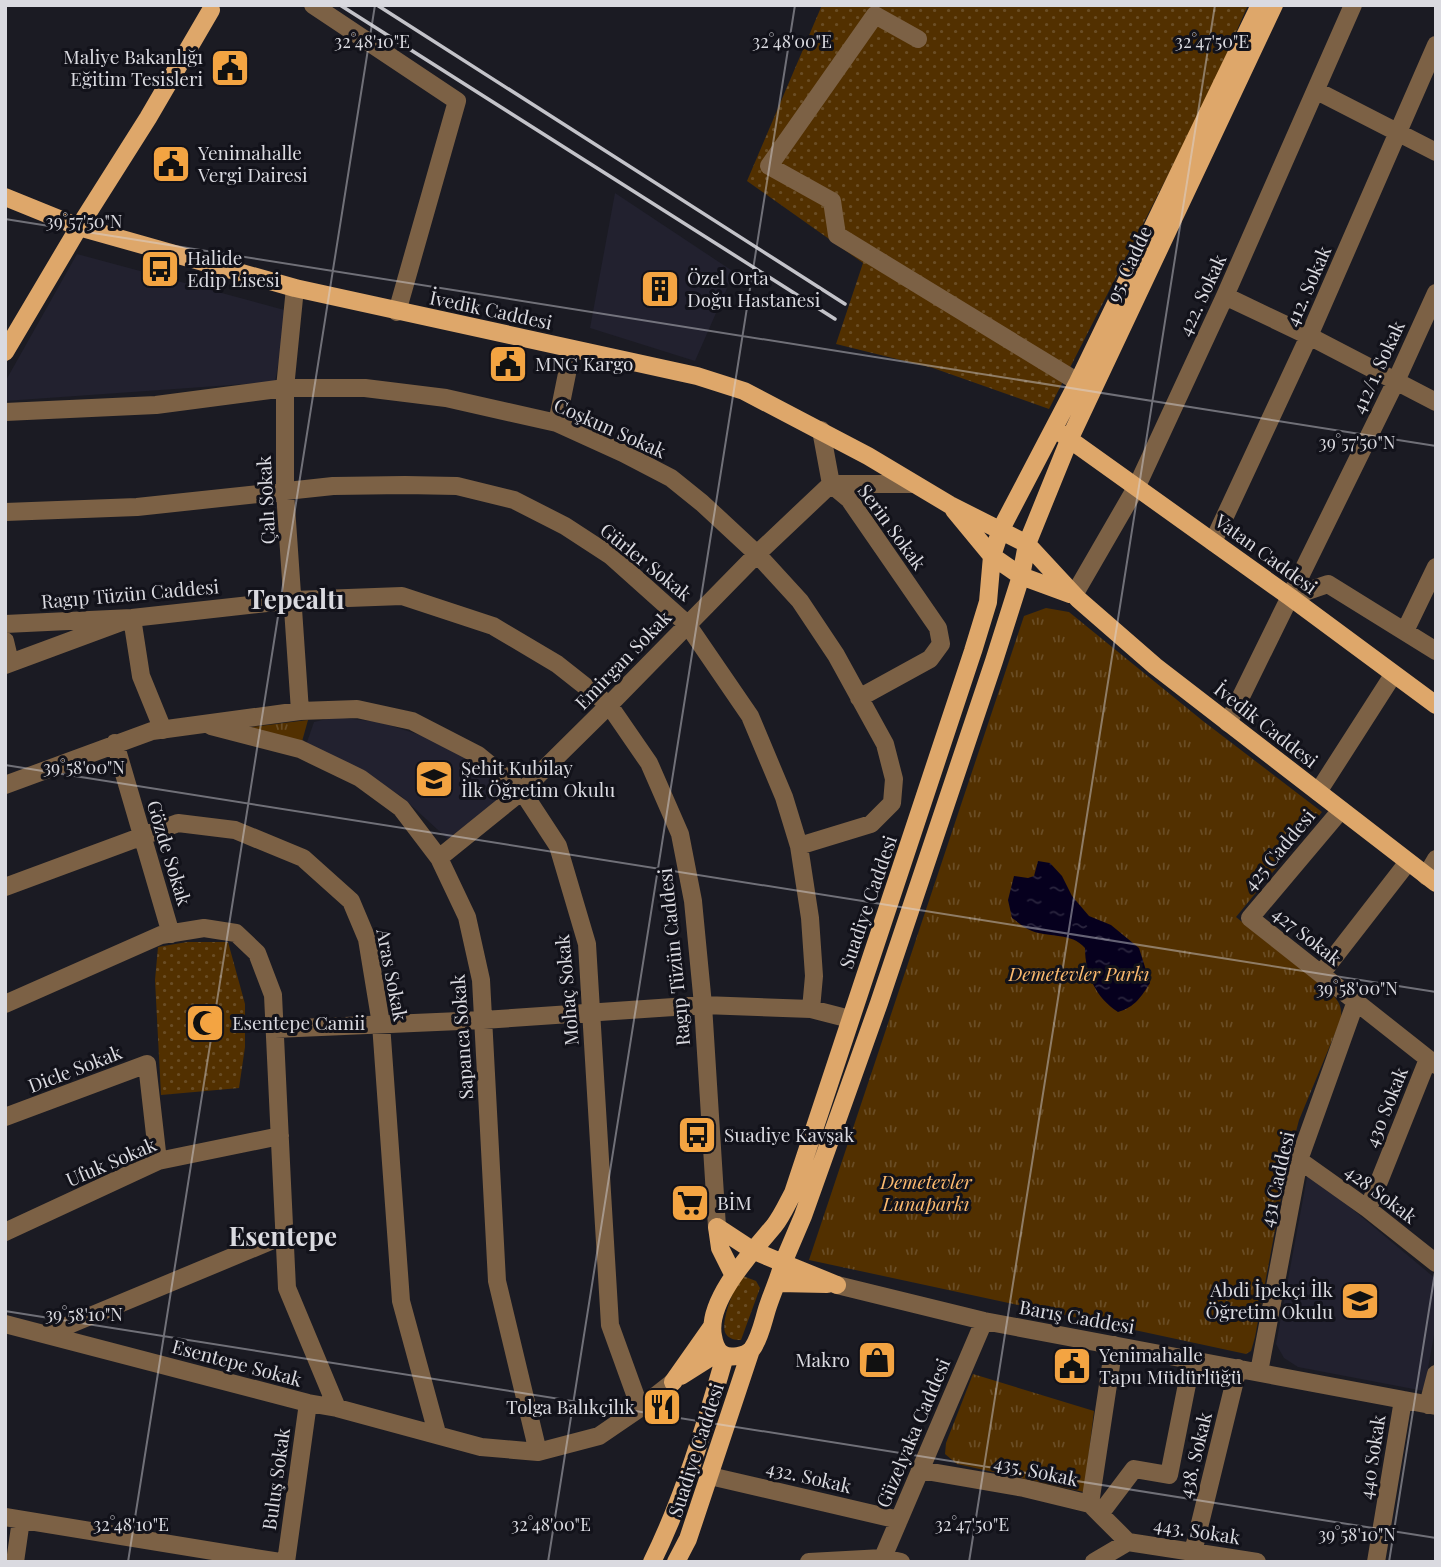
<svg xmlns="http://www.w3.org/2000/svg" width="1441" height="1567" viewBox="0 0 1441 1567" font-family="'Playfair Display',serif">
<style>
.built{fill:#22212f}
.grass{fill:url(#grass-dots)}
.park{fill:url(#park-tufts)}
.water{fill:url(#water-ripples)}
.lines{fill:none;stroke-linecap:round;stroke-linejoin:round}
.minor{stroke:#7c6145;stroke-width:18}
.major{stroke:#dea76a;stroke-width:18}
.rail{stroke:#c3c3c9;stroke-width:3.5}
.ticks{fill:none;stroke:#dadae0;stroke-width:2;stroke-opacity:0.45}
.labels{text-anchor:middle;stroke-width:6;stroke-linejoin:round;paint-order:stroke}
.poi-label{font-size:19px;fill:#dadae0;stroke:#12121a;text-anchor:start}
.street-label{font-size:19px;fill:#dadae0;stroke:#12121a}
.park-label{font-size:19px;font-style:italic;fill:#fcba6f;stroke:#12121a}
.district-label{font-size:26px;font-weight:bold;fill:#dadae0;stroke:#12121a}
.ticks-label{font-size:18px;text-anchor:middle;fill:#dadae0;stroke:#12121a;stroke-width:6;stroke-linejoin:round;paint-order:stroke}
</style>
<defs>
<pattern id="grass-dots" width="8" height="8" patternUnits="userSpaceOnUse" patternTransform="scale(1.75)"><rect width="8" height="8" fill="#523000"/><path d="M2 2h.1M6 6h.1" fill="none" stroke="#6a4d25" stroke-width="1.8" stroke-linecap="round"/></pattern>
<pattern id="park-tufts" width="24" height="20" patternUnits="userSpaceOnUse" patternTransform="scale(1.75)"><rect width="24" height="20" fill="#523000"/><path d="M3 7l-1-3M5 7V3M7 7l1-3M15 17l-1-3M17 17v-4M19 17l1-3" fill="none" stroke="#6a4d25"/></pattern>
<pattern id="water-ripples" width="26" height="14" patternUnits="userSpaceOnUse" patternTransform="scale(1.75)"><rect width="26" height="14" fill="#06001e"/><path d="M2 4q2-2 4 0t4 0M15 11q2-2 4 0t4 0" fill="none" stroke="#2a253e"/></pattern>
</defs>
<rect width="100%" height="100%" fill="#1b1b23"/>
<!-- built -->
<path class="built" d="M615 193 734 272 695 361 590 328Z
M77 254 288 311 275 382 5 401V382Z
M335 717 379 722 436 740 483 766 509 793 450 841 401 796 341 760 306 745 314 722Z
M1308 1172 1436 1279V1324L1424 1391 1298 1367 1284 1358 1276 1344Z"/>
<!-- grass -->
<path class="grass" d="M822 5H1248L1208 96 1049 409 933 368 836 344 863 263 747 181Z
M187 942H228L245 1004V1047L239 1088 161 1095 155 980 158 947Z
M743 1276 756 1281 760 1288 741 1340C735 1340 729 1339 726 1334 719 1325 735 1283 743 1276Z"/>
<!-- park -->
<path class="park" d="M1046 608 1069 612 1203 721 1322 812 1236 917 1333 995C1340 1003 1342 1008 1341 1019L1299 1120 1287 1166 1255 1337 1251 1351 1246 1354 809 1260 1024 616Z
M308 720 301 745 251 727Z
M973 1374 1094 1411 1084 1492 957 1464 945 1454 946 1443Z"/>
<!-- water -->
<path class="water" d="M1038 861 1050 863 1062 876 1072 896 1089 916 1111 925 1139 948 1150 983C1141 997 1135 1007 1118 1012 1096 998 1085 974 1085 948 1071 932 1050 938 1032 931 1024 928 1018 922 1012 918L1008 900 1014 876 1028 878 1034 876Z"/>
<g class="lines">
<!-- minor -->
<path class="minor" d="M313 5 457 101 397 312
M918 39 875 15 769 166 832 201 837 235 1078 382
M1317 91 1436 152
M295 288 285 388V492L300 711
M1225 296 1309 336 1436 402
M5 412 156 405 285 388H365L446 398 557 423 623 453 671 478 702 503 757 554 800 601 836 655 885 744 894 779 892 803
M557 423 572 349
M821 430 831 484 849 499 938 628 941 644 930 659 859 698
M5 512 137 507 333 486 405 485 457 486 514 500 565 526 611 556 687 624 750 716 784 797 799 846 810 918 814 976 811 1009
M1213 542 1309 336 1436 45
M1074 595 1137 486 1225 296 1353 5
M1290 597 1328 584 1436 651
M5 624 132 618 294 600 402 596 493 626 557 664 609 705 649 763 680 834 693 901 703 1005 717 1227
M1405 631 1436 567
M5 641 10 662
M5 665 132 618 141 676 163 730
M1228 723 1396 381 1436 293
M211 726 300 749 360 778 401 808 439 858 467 917 481 980 497 1281 538 1452
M115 743 171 934
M5 785 152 731 300 711 357 709 412 721 478 755 522 791 558 846 587 944 610 1325 640 1408
M1318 792 1393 675
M1341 810 1250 918 1436 1065
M799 846 871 824 892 803
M439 858 522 791 609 705 757 554 831 484H914
M1426 876 1436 859
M5 887 178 823 235 830 303 858 351 901 367 939 381 1024 401 1301 437 1433
M1321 974 1408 862
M5 1004 161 935 204 928 236 933 257 953 273 995 287 1288 337 1408
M275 1029 483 1020 703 1005 811 1009 850 1019
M5 1117 147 1064 158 1161
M1299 1160 1368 1209 1436 1263
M1368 1209 1428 1059
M5 1232 158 1161 280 1136
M837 1285 984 1321 1436 1406
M5 1324 308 1403 337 1408 481 1447 538 1452 599 1436 640 1408 673 1382
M47 1334 285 1235
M1259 1372 1299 1160 1356 1001
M1428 1405 1436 1374
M920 1470 1024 1488 1090 1504 1128 1542
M710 1476 899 1520
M1090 1504 1114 1345
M1100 1514 1134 1469 1169 1475 1192 1359
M5 1517 280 1562
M1193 1552 1238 1368
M15 1562 21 1520
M286 1562 308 1403
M809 1562 883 1558 901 1562
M881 1562 984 1321
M1094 1562 1128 1542 1257 1562
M1376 1562 1403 1400"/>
<!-- major -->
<path class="major" d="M5 197 79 227 295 288 697 376 744 391 868 456 950 505 1027 544 1078 599 1155 666 1436 883
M5 352 79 227 148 118 211 10
M1062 434 1290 597 1436 705
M954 510 992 556 1021 576 1070 594
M717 1227 752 1250 783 1263C779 1279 772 1293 767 1309 763 1322 760 1338 752 1349 746 1356 730 1359 722 1354 716 1350 714 1342 713 1336 706 1300 753 1251 774 1226 782 1216 787 1204 793 1193L973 651 988 602 992 556 1001 529 1078 382 1260 5
M717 1227 720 1248 733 1274
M778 1283 827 1284
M837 1285 783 1263 803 1216 879 1003 994 661 1021 576 1027 544 1070 438 1274 5
M681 1376 719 1352
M673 1382 711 1328
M652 1562C684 1497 705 1426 725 1356
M676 1562 688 1539 751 1350"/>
<!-- rail -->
<path class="rail" d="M340 5 835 319
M377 5 845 304"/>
</g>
<!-- ticks -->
<path class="ticks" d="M5 219 1436 446M5 765 1436 992M5 1311 1436 1538M128 1562 375 5M548 1562 795 5M969 1562 1215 5M1389 1562 1436 1266"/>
<!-- icons -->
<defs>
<g id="civic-square" transform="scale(2.0125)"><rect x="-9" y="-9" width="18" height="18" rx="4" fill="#f3a442" stroke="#12121a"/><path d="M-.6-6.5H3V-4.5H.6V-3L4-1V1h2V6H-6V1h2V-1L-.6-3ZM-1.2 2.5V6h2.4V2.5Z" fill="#111"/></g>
<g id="bus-square" transform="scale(2.0125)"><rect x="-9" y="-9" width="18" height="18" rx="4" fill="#f3a442" stroke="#12121a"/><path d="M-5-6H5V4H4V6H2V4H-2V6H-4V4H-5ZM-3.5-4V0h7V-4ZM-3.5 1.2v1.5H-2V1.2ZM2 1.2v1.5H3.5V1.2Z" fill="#111"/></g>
<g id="building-square" transform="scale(2.0125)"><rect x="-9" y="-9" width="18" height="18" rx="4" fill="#f3a442" stroke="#12121a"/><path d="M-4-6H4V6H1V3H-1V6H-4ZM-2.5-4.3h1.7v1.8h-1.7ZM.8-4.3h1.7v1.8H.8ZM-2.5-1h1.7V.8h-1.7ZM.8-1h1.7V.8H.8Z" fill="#111"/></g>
<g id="school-square" transform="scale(2.0125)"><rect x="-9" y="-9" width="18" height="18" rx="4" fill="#f3a442" stroke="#12121a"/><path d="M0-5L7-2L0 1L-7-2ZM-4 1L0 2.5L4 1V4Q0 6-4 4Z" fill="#111"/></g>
<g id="mosque-square" transform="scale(2.0125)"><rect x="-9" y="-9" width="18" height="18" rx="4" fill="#f3a442" stroke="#12121a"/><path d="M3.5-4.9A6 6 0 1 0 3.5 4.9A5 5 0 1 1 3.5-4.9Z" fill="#111"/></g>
<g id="supermarket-square" transform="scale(2.0125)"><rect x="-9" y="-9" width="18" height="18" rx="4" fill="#f3a442" stroke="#12121a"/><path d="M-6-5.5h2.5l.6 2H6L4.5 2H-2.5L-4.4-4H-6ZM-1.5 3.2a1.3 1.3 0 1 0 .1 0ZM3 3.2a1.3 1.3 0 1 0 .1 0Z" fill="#111"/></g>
<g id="shop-square" transform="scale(2.0125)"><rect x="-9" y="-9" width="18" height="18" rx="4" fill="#f3a442" stroke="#12121a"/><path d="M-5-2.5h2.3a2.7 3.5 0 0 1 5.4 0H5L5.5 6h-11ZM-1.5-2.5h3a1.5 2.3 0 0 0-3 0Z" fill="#111"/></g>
<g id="restaurant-square" transform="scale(2.0125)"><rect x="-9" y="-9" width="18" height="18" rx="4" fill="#f3a442" stroke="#12121a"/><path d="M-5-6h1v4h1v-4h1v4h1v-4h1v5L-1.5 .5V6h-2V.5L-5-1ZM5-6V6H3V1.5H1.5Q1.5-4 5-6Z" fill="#111"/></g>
</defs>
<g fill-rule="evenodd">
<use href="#civic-square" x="230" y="68"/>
<use href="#civic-square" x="171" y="164"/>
<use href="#bus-square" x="160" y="269"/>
<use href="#building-square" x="660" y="289"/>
<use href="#civic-square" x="508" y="364"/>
<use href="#school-square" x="434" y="779"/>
<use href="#mosque-square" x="205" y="1023"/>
<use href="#bus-square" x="697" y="1135"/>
<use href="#supermarket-square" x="690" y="1203"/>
<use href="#school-square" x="1360" y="1301"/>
<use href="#shop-square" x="877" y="1360"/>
<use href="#civic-square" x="1072" y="1366"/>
<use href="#restaurant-square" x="662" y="1407"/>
</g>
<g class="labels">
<!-- poi labels -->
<g class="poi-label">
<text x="203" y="64" text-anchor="end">Maliye Bakanlığı<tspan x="203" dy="22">Eğitim Tesisleri</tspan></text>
<text x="198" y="160">Yenimahalle<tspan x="198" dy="22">Vergi Dairesi</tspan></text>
<text x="187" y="265">Halide<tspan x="187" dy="22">Edip Lisesi</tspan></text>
<text x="687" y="285">Özel Orta<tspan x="687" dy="22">Doğu Hastanesi</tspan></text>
<text x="535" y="371">MNG Kargo</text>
<text x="461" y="775">Şehit Kubilay<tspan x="461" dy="22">İlk Öğretim Okulu</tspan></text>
<text x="232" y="1030">Esentepe Camii</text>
<text x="724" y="1142">Suadiye Kavşak</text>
<text x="717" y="1210">BİM</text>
<text x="1333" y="1297" text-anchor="end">Abdi İpekçi İlk<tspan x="1333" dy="22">Öğretim Okulu</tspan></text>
<text x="1099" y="1362">Yenimahalle<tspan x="1099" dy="22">Tapu Müdürlüğü</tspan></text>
<text x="850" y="1367" text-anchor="end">Makro</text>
<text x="635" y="1414" text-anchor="end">Tolga Balıkçilık</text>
</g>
<!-- street labels -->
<g class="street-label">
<text transform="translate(1129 264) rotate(-65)" y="7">95. Cadde</text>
<text transform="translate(1308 286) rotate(-66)" y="7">412. Sokak</text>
<text transform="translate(1202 295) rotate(-65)" y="7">422. Sokak</text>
<text transform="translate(491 310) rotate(12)" y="7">İvedik Caddesi</text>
<text transform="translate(1378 367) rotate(-65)" y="7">412/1. Sokak</text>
<text transform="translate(610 428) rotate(24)" y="7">Coşkun Sokak</text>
<text transform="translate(266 500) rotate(-93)" y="7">Çalı Sokak</text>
<text transform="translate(892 527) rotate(54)" y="7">Serin Sokak</text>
<text transform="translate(1266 554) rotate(36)" y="7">Vatan Caddesi</text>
<text transform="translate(646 562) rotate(39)" y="7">Gürler Sokak</text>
<text transform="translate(130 594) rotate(-5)" y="7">Ragıp Tüzün Caddesi</text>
<text transform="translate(623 660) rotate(-46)" y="7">Emirgan Sokak</text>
<text transform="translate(1266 725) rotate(38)" y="7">İvedik Caddesi</text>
<text transform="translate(1279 850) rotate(-50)" y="7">425 Caddesi</text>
<text transform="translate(169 853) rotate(73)" y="7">Gözde Sokak</text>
<text transform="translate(868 902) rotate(-71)" y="7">Suadiye Caddesi</text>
<text transform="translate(1307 936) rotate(38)" y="7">427 Sokak</text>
<text transform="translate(674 957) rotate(-96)" y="7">Ragıp Tüzün Caddesi</text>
<text transform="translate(392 975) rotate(79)" y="7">Aras Sokak</text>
<text transform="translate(567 990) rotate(-95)" y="7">Mohaç Sokak</text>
<text transform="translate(462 1037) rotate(-94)" y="7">Sapanca Sokak</text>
<text transform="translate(75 1069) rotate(-21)" y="7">Dicle Sokak</text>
<text transform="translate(1386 1107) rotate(-68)" y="7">430 Sokak</text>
<text transform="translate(111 1162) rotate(-23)" y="7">Ufuk Sokak</text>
<text transform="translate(1277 1179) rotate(-77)" y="7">431 Caddesi</text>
<text transform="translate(1381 1194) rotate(37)" y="7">428 Sokak</text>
<text transform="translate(1077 1317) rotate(10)" y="7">Barış Caddesi</text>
<text transform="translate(237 1363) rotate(15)" y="7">Esentepe Sokak</text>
<text transform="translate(913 1433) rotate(-67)" y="7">Güzelyaka Caddesi</text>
<text transform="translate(696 1450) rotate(-72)" y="7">Suadiye Caddesi</text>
<text transform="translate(1195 1455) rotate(-76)" y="7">438. Sokak</text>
<text transform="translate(1372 1457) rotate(-81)" y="7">440 Sokak</text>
<text transform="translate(1036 1471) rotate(12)" y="7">435. Sokak</text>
<text transform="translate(809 1477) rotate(13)" y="7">432. Sokak</text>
<text transform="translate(276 1479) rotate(-82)" y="7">Buluş Sokak</text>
<text transform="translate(1197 1531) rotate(9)" y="7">443. Sokak</text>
</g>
<!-- park labels -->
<g class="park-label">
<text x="1079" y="981">Demetevler Parkı</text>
<text x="926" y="1189">Demetevler<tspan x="926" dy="22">Lunaparkı</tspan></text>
</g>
<!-- district labels -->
<g class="district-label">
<text x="296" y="609">Tepealtı</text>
<text x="283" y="1246">Esentepe</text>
</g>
</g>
<g class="ticks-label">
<text x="372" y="48">32°48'10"E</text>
<text x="792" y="48">32°48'00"E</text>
<text x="1212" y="48">32°47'50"E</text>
<text x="84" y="228">39°57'50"N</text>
<text x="1357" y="449">39°57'50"N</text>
<text x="84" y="774">39°58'00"N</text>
<text x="1357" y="995">39°58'00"N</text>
<text x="84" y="1321">39°58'10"N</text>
<text x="131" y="1531">32°48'10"E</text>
<text x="551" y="1531">32°48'00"E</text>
<text x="972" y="1531">32°47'50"E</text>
<text x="1357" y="1541">39°58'10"N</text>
</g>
<!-- border -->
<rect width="1441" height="1567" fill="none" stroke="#dadae0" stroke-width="14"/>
</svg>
